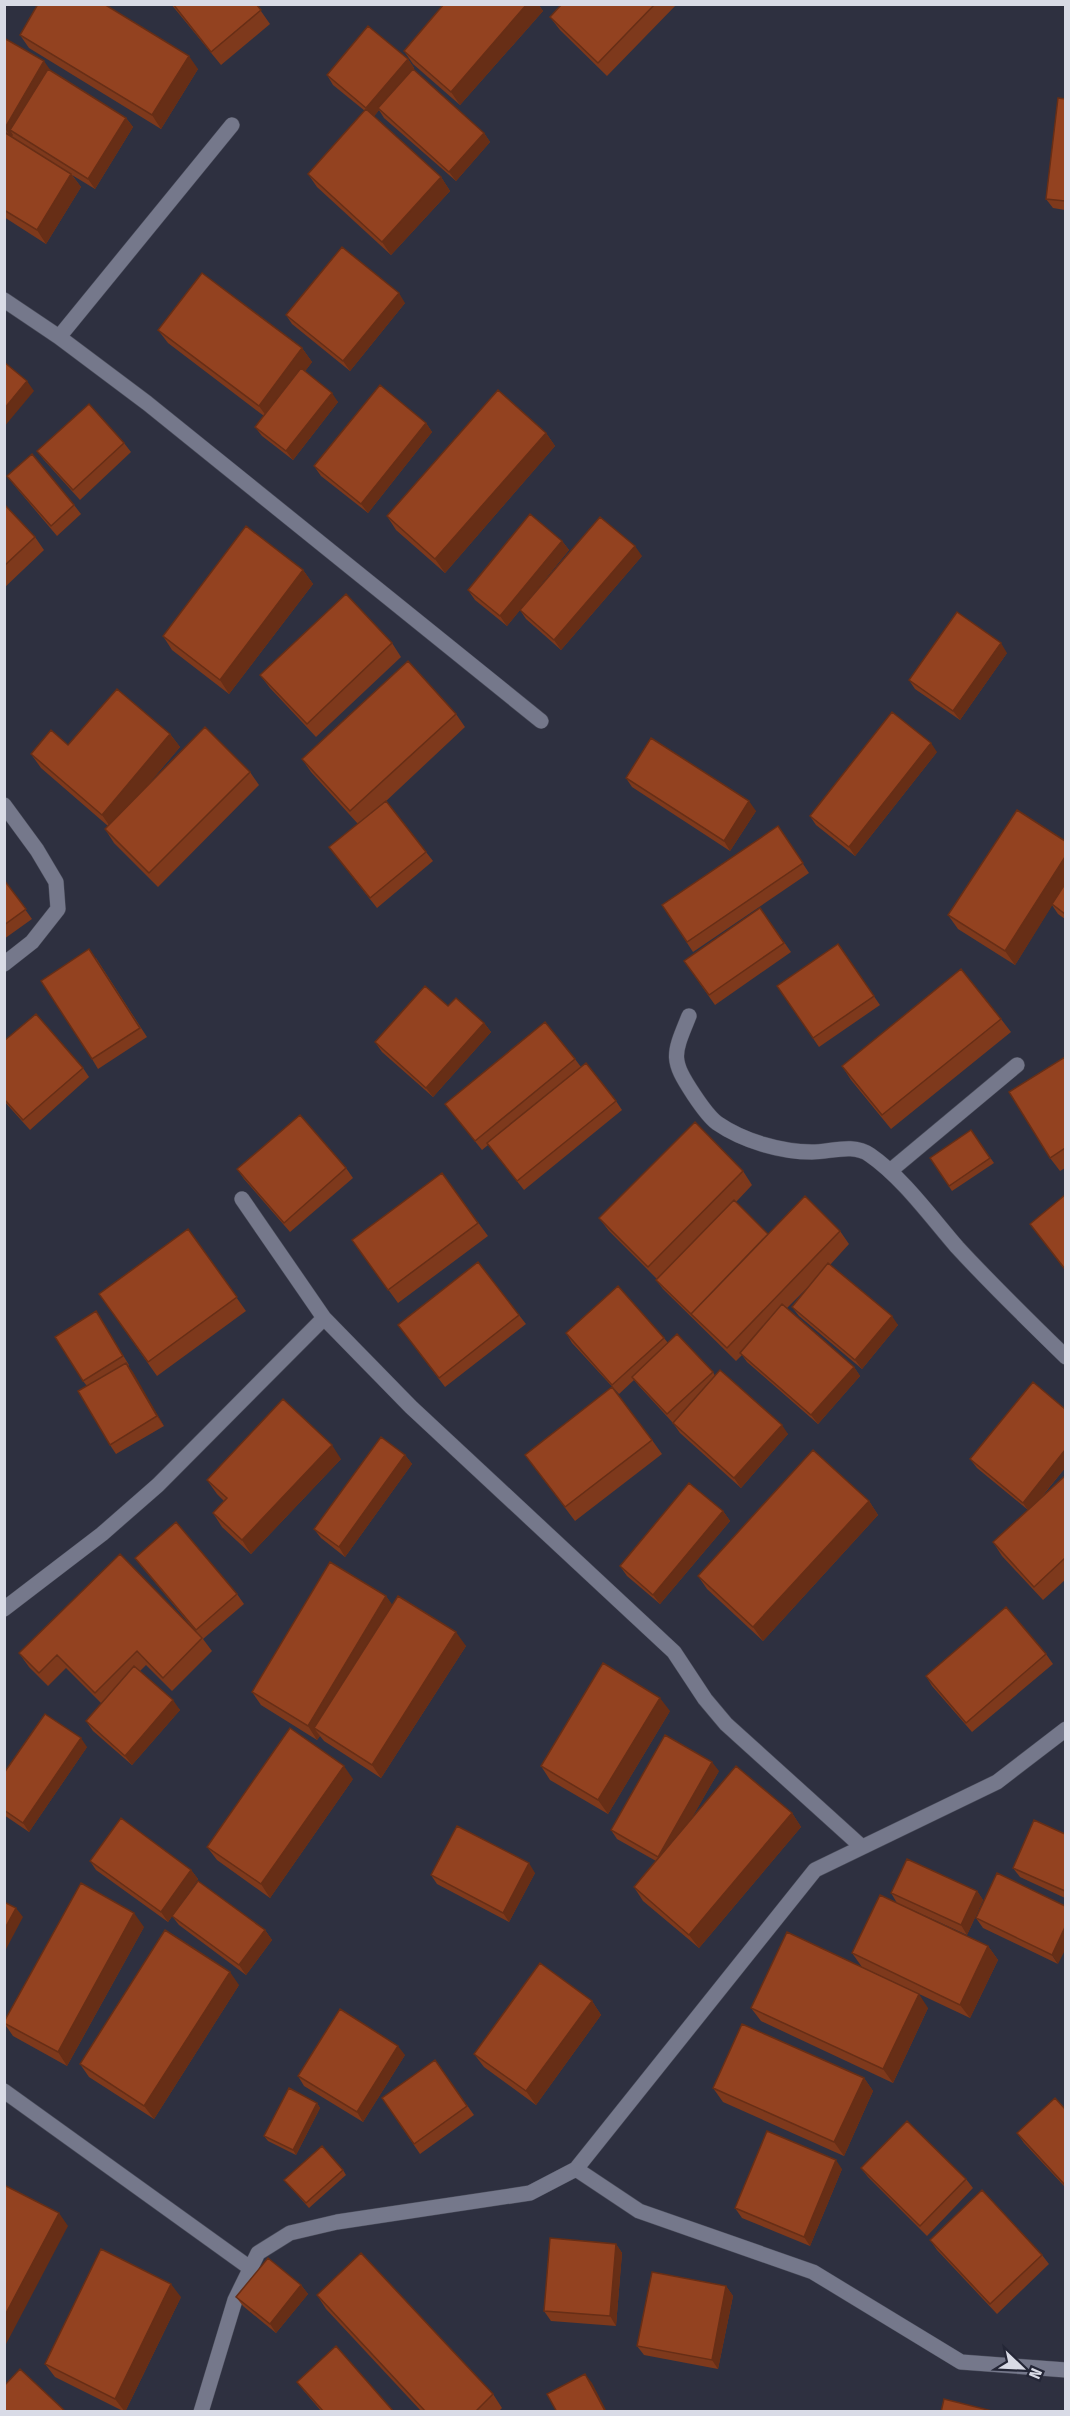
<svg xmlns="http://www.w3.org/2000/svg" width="1070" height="2416" viewBox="0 0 1070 2416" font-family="'Fira Sans Condensed',sans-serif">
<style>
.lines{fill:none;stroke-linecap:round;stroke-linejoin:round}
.minor-casing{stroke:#494b59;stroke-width:16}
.minor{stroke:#75788b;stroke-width:15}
.wall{fill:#7e391c}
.shaded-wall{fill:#672e16}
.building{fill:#934220;stroke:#672e16;stroke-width:1.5}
</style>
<rect width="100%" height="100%" fill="#2e3040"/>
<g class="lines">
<!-- minor casing -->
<g class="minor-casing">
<path id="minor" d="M4 300 59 337 147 403 541 721
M59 337 232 125
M4 805 37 850 56 882 58 909 32 942 4 964
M689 1016C673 1055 670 1059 694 1095 700 1104 709 1117 717 1123 743 1141 781 1152 812 1152 831 1152 853 1143 870 1155 902 1177 931 1217 957 1247 992 1285 1029 1321 1066 1357
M890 1171 1017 1065
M242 1199 324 1318 411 1407 674 1652 705 1699 726 1724 862 1847
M4 1609 102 1534 158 1485 324 1318
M4 2091 250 2268
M576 2169 639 2211 813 2272 961 2362 1066 2370
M201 2412 235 2300 258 2253 290 2233 337 2222 530 2193 576 2169 815 1870 997 1782 1066 1729"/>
</g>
<!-- minor -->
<use href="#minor" class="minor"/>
</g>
<!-- wall -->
<path class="wall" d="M171 4H256L270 24 221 65Z
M444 4H538L543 11 460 105 413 64 404 51Z
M562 4H677L607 76 560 30 550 17Z
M20 35 198 69 161 129 29 48Z
M4 38 50 71 126 118 133 127 95 189 72 175 81 187 46 244 4 217Z
M408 59 414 68 413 70 484 133 490 142 456 181 384 118 379 110 374 116 441 177 450 191 391 255 317 187 308 174 365 111 333 85 327 75Z
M1065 99V210L1053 208 1046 199Z
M405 303 350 371 292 324 286 315Z
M158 330 302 348 312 362 305 371 338 402 293 460 262 436 255 427 264 416 168 343Z
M426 423 432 432 368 513 321 476 314 466Z
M546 433 555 446 445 573 396 530 387 516Z
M124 443 131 452 80 500 44 460 37 451Z
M7 476 74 505 81 514 57 536 14 485Z
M4 504 35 537 44 550 4 588Z
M562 541 569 550 507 626 475 600 468 590Z
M642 556 561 650 526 619 520 610Z
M303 570 313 584 229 694 172 650 163 636Z
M392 643 401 657 316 737 270 688 260 675Z
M1007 653 960 720 915 689 909 680Z
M456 714 465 727 384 803 426 852 433 861 377 908 329 847 358 824 311 772 302 759Z
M170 734 180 747 145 788 250 772 259 785 158 887 114 843 105 829 108 826 41 768 31 754 68 745Z
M937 752 855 856 816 825 810 816Z
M626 778 756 811 730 851 632 787Z
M778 826 809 873 693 952 662 905Z
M1065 841V919L1058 914 1052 905 1015 965 958 929 948 915Z
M4 880 32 919 4 939Z
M760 908 791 952 715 1005 684 961Z
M838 944 880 1005 819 1047 777 986Z
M96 958 147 1037 98 1069 92 1059Z
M448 1006 484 1023 491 1032 433 1097 382 1052 375 1042Z
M1001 1019 1011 1032 891 1129 851 1080 842 1066Z
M4 1041 83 1068 89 1077 30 1130 4 1101Z
M1065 1057V1168L1060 1171 1050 1158Z
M575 1059 581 1067 616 1101 622 1110 524 1190 488 1145 482 1150 445 1104Z
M971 1130 994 1163 952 1191 930 1158Z
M346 1168 353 1178 290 1232 244 1179 237 1169Z
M743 1171 752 1185 736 1202 768 1234 840 1231 849 1244 830 1265 898 1325 862 1369 799 1316 792 1307 814 1281 787 1308 854 1367 860 1376 818 1424 747 1362 742 1355 736 1361 663 1289 656 1280 657 1279 609 1231 599 1218Z
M442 1173 488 1236 398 1303 352 1240Z
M1065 1195V1270L1030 1224Z
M188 1229 246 1311 157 1376 99 1294Z
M519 1315 526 1324 445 1387 398 1325Z
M102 1321 129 1365 128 1366 164 1426 116 1454 110 1445 87 1386 83 1381Z
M566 1333 664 1338 668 1343 713 1372 715 1376 788 1434 741 1488 680 1433 673 1423 639 1386 634 1380 619 1394 572 1343Z
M652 1440 662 1454 575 1521 525 1455Z
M405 1455 412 1464 345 1557 321 1538 314 1529Z
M341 1459 251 1554 222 1527 213 1513 224 1501 217 1494 207 1480Z
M970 1459 1065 1468 1040 1499 1065 1476V1580L1043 1600 1002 1556 993 1542 1028 1510 977 1468Z
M869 1501 878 1515 763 1641 707 1589 698 1576Z
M723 1511 730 1521 660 1604 627 1576 620 1566Z
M135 1558 237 1594 244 1604 203 1639 212 1651 172 1691 146 1665 140 1671 180 1710 132 1765 93 1731 86 1721 102 1704 66 1668 48 1686 29 1667 19 1653 198 1634 142 1567Z
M386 1596 392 1605 466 1646 381 1778 324 1741 320 1736 317 1740 261 1705 252 1692Z
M1046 1654 1053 1664 972 1732 932 1686 926 1676Z
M670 1711 608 1814 550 1780 541 1766Z
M87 1747 29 1832 4 1815V1773Z
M719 1771 691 1819 792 1813 801 1827 699 1948 643 1901 634 1887 656 1861 617 1839 611 1830Z
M353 1779 270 1898 217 1860 207 1847Z
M1065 1834V1898L1020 1877 1013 1868Z
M90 1861 191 1870 198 1879 168 1922 96 1870Z
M535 1873 509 1922 437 1884 431 1875Z
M997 1873 1058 1964 983 1928 976 1918Z
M977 1891 983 1900 967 1935 902 1905 988 1946 998 1960 970 2018 862 1967 852 1953 897 1903 891 1893Z
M172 1916 265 1930 272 1940 246 1975 179 1925Z
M144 1927 67 2066 13 2036 4 2023V2022Z
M239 1985 154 2119 89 2077 80 2064Z
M592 2001 601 2015 536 2105 484 2067 474 2054Z
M751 2008H928L893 2083 761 2021Z
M405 2055 363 2122 304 2086 298 2076Z
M435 2060 474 2115 420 2154 382 2098Z
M864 2078 873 2091 844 2156 723 2102 713 2088Z
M317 2103 320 2108 296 2155 268 2141 264 2136Z
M1065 2109V2187L1024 2143 1017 2133Z
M861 2168 966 2179 973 2188 927 2236 868 2177Z
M842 2169 810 2246 742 2218 735 2208Z
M343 2170 346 2175 309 2208 284 2180Z
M930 2240 1042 2255 1049 2264 997 2314 937 2250Z
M616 2244 622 2253 616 2326 551 2321 544 2311Z
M301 2285 308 2294 276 2333 243 2306 236 2297Z
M726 2286 733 2296 718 2369 644 2355 637 2346Z
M317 2295 493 2394 502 2408 498 2412H422L326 2309Z
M181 2297 125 2412 55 2377 45 2364Z
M297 2382 394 2412H322L304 2391Z"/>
<!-- shaded-wall -->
<path class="shaded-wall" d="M527 4H538L543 11 460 105 451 92Z
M189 56 198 69 161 129 152 115Z
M408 59 414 68 380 110 378 108 379 110 373 118 366 108Z
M44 61 51 71 10 130 13 135 11 138 5 128Z
M126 118 133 127 95 189 88 179Z
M484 133 490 142 456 181 449 172Z
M71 174 81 187 46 244 37 230Z
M441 177 450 191 391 255 382 242Z
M399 293 405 303 350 371 343 361Z
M302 348 312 362 269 420 259 406Z
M27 381 34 391 4 427V409Z
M332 393 338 402 293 460 286 451Z
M426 423 432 432 368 513 361 504Z
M546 433 555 446 445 573 435 559Z
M562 541 569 550 507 626 500 616Z
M635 546 642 556 561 650 554 640Z
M303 570 313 584 229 694 220 680Z
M1001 643 1007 653 960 720 953 711Z
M170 734 180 747 111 828 102 815Z
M931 743 937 752 855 856 849 847Z
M749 801 756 811 730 851 724 841Z
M1065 857V885L1015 965 1005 951Z
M484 1023 491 1032 433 1097 426 1088Z
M892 1316 898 1325 862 1369 855 1360Z
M126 1363 133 1372 164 1426 157 1416Z
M854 1367 860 1376 818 1424 811 1415Z
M782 1425 788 1434 741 1488 734 1478Z
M332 1445 341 1459 251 1554 242 1540Z
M1065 1450V1468L1029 1512 1023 1503Z
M405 1455 412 1464 345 1557 339 1547Z
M869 1501 878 1515 763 1641 753 1627Z
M723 1511 730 1521 660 1604 653 1595Z
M386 1596 396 1610 314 1728 320 1736 317 1740 308 1726Z
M456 1632 466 1646 381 1778 372 1765Z
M660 1698 670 1711 608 1814 598 1800Z
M173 1700 180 1710 132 1765 125 1756Z
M81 1738 87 1747 29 1832 23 1823Z
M712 1762 719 1771 664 1866 658 1857Z
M344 1766 353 1779 270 1898 261 1884Z
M792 1813 801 1827 699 1948 689 1935Z
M529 1863 535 1873 509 1922 503 1913Z
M191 1870 198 1879 168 1922 161 1912Z
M977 1891 983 1900 967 1935 961 1925Z
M16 1908 23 1917 4 1953V1930Z
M134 1913 144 1927 67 2066 58 2052Z
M1065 1927V1950L1058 1964 1052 1955Z
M265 1930 272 1940 246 1975 239 1965Z
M988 1946 998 1960 970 2018 960 2005Z
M230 1972 239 1985 154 2119 144 2106Z
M919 1994 928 2008 893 2083 883 2069Z
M592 2001 601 2015 536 2105 526 2091Z
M398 2046 405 2055 363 2122 357 2112Z
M864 2078 873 2091 844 2156 834 2142Z
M317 2103 320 2108 296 2155 293 2150Z
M836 2160 842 2169 810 2246 804 2237Z
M59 2213 68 2226 4 2348V2317Z
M616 2244 622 2253 616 2326 610 2316Z
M171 2284 181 2297 125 2412 115 2399Z
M301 2285 308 2294 276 2333 270 2324Z
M726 2286 733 2296 718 2369 712 2360Z
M585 2374 592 2383 607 2412 605 2411Z"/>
<!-- building -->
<path class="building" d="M38 4H104L189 56 152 115 20 35Z
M173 4H256L261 10 211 52Z
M444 4H527L451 92 404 51Z
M562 4H655L598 63 550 17Z
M368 26 408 59 366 108 327 75Z
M4 38 44 61 5 128H4Z
M48 69 126 118 88 179 10 130Z
M413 69 484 133 449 172 378 108Z
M1058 98 1065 99V201L1046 199Z
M366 109 441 177 382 242 308 174Z
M4 132 71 174 37 230 4 210Z
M342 247 399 293 343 361 286 315Z
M202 273 302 348 259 406 158 330Z
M4 362 27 381 4 409Z
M301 368 332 393 286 451 255 427Z
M380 385 426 423 361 504 314 466Z
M498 390 546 433 435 559 387 516Z
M89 404 124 443 73 490 37 451Z
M32 454 74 505 51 526 7 476Z
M4 504 35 537 4 566Z
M530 514 562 541 500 616 468 590Z
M600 517 635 546 554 640 520 610Z
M246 526 303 570 220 680 163 636Z
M346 594 392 643 307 724 260 675Z
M957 612 1001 643 953 711 909 680Z
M408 661 456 714 350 811 302 759Z
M117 689 170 734 102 815 31 754 51 730 68 745Z
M892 712 931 743 849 847 810 816Z
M205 727 250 772 149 873 105 829Z
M651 738 749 801 724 841 626 778Z
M386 801 426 852 370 898 329 847Z
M1017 810 1065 841V857L1005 951 948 915Z
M778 826 803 863 687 942 662 905Z
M4 880 26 909 4 925Z
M1065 884V914L1052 904Z
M760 908 784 943 709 995 684 961Z
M838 944 874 996 813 1038 777 986Z
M89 949 140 1028 92 1059 41 981Z
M961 969 1001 1019 882 1115 842 1066Z
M425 986 448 1006 456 998 484 1023 426 1088 375 1042Z
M36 1014 83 1068 23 1120 4 1099V1041Z
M545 1022 575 1059 475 1141 445 1104Z
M1065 1057V1148L1050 1158 1009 1092Z
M586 1063 616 1101 517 1181 487 1143Z
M300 1115 346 1168 284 1223 237 1169Z
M695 1122 743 1171 648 1267 599 1218Z
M971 1130 990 1158 949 1186 930 1158Z
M442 1173 478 1223 388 1290 352 1240Z
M1065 1195V1269L1030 1224Z
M805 1196 840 1231 727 1348 691 1314Z
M734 1200 768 1234 691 1314 656 1280Z
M188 1229 237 1297 148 1362 99 1294Z
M478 1262 519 1315 439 1378 398 1325Z
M828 1263 892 1316 855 1360 792 1307Z
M618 1286 664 1338 612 1385 566 1333Z
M782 1304 854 1367 811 1415 740 1353Z
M96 1311 123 1356 83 1381 55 1337Z
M677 1334 713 1372 667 1414 632 1377Z
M126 1363 157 1416 110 1445 78 1391Z
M720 1370 782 1425 734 1478 673 1423Z
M1033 1382 1065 1409V1450L1023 1503 970 1459Z
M612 1387 652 1440 565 1507 525 1455Z
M283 1399 332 1445 242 1540 213 1513 227 1498 207 1480Z
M381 1437 405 1455 339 1547 314 1529Z
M813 1450 869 1501 753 1627 698 1576Z
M1065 1476V1558L1034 1587 993 1542Z
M689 1483 723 1511 653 1595 620 1566Z
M176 1522 237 1594 196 1630 135 1558Z
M120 1554 202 1638 163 1678 137 1651 95 1693 57 1655 39 1673 19 1653Z
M330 1562 386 1596 308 1726 252 1692Z
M398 1596 456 1632 372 1765 314 1728Z
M1006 1607 1046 1654 966 1723 926 1676Z
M603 1663 660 1698 598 1800 541 1766Z
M134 1666 173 1700 125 1756 86 1721Z
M45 1714 81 1738 23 1823 4 1810V1773Z
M290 1728 344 1766 261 1884 207 1847Z
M665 1735 712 1762 658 1857 611 1830Z
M736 1766 792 1813 689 1935 634 1887Z
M121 1818 191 1870 161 1912 90 1861Z
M1034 1820 1065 1834V1891L1013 1868Z
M457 1826 529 1863 503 1913 431 1875Z
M907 1859 977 1891 961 1925 891 1893Z
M997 1873 1065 1906V1927L1052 1955 976 1918Z
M198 1881 265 1930 239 1965 172 1916Z
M81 1883 134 1913 58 2052 4 2023V2022Z
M880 1895 988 1946 960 2005 852 1953Z
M4 1902 16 1908 4 1930Z
M165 1930 230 1972 144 2106 80 2064Z
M787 1932 919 1994 883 2069 751 2008Z
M540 1963 592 2001 526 2091 474 2054Z
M340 2009 398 2046 357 2112 298 2076Z
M742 2024 864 2078 834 2142 713 2088Z
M435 2060 467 2106 414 2144 382 2098Z
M289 2088 317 2103 293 2150 264 2136Z
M1055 2098 1065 2109V2185L1017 2133Z
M907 2121 966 2179 920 2226 861 2168Z
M767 2131 836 2160 804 2237 735 2208Z
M322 2146 343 2170 306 2203 284 2180Z
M4 2185 59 2213 4 2317Z
M982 2190 1042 2255 990 2304 930 2240Z
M550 2238 616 2244 610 2316 544 2311Z
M101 2249 171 2284 115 2399 45 2364Z
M361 2253 493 2394 475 2412H426L317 2295Z
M268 2258 301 2285 270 2324 236 2297Z
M652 2272 726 2286 712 2360 637 2346Z
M336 2346 394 2412H324L297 2382Z
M20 2369 66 2412H4V2386Z
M585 2374 605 2411 557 2412 547 2394Z
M944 2399 996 2412H941Z"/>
<!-- border -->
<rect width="1070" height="2416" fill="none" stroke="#d9dbe6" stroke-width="12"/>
<!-- north arrow -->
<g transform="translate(1022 2368) rotate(113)" stroke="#242636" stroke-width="4.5" paint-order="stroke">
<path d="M0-4.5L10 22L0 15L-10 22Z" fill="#d9dbe6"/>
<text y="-9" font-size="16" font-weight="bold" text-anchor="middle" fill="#d9dbe6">N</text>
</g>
</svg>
